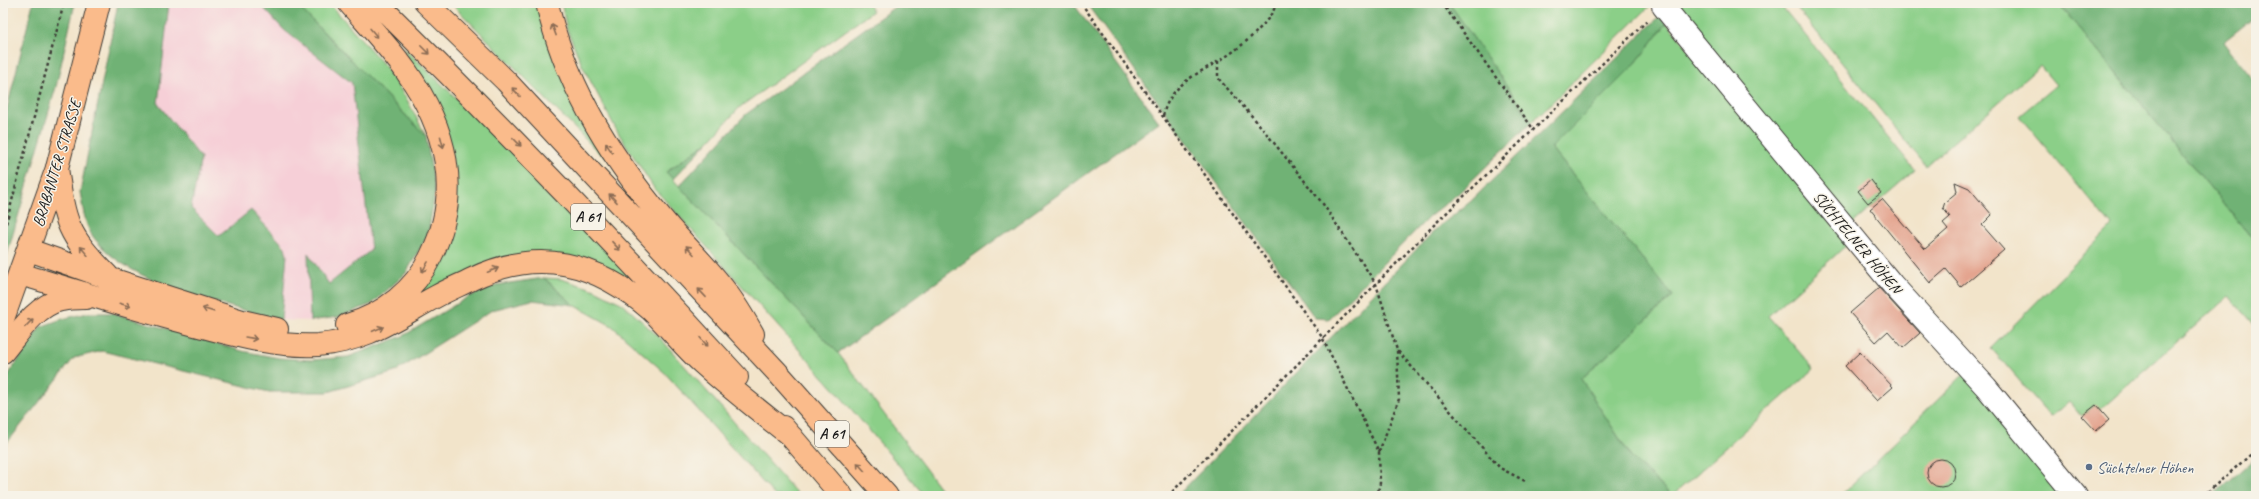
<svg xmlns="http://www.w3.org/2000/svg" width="2259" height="499" viewBox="0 0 2259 499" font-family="Caveat,sans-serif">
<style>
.built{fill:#f6cfd7}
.green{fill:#8bcf88;stroke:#547652}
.forest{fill:#70b274;stroke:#466748}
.building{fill:#e4a48f}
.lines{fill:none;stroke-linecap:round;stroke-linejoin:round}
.minor-casing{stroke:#3c3a36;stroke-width:24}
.major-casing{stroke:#3c3a36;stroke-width:24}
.highway-casing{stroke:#3c3a36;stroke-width:24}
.path{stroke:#3c3a36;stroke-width:2.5;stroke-dasharray:3 3;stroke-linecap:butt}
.minor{stroke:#fff;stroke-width:22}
.major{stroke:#fabb8b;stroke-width:22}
.highway{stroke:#fabb8b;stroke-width:22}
.oneway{stroke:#8b6c54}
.service-dot{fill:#5c6f8a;stroke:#f7f3e8;stroke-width:1.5}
.labels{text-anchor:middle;stroke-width:3;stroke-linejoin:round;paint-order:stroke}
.shield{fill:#f7f3e8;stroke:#5e5c59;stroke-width:1}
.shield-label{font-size:15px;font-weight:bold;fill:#1c1c1c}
.street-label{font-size:16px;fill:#1c1c1c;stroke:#f7f3e8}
.service-label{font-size:16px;fill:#4e5e75;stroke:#f7f3e8;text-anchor:start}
</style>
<rect width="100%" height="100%" fill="#f7f3e8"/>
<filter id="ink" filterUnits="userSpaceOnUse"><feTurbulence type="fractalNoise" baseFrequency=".025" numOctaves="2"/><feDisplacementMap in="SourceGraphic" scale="8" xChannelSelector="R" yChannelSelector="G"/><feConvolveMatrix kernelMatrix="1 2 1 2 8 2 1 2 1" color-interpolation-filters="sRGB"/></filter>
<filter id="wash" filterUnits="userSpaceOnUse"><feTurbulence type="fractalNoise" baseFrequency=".012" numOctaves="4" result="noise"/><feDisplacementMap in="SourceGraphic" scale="16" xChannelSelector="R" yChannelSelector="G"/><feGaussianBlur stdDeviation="0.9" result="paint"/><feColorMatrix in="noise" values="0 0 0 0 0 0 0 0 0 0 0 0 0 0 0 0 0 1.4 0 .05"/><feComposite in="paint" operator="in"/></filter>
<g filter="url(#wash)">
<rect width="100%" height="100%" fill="#f2e4ca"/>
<!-- built -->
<path class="built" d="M169 3H259L284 30 352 83 371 251 329 284 308 254 310 321 281 320 287 255 285 246 251 210 219 236 191 208 201 158 158 104Z"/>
<!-- green -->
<path class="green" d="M295 3H329L385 66 406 98 426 136Z
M451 3H540L605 156 599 153Z
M561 3H867L873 11 740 107 708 142 666 172 838 353 946 496H925L835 390 654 188 617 131 582 65 567 29Z
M1449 3H1653L1532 122Z
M1676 3H1779L1915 170 1850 226 1676 16Z
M1793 3H2058L2256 243V328L2229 296 2100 410 2095 405 2082 416 2069 401 2051 417 1991 348 2112 226 2019 116 2056 85 2040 66 1926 166Z
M1667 23 1850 242 1768 316 1814 369 1672 496 1632 458 1581 379 1673 296 1551 148 1635 64Z
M402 46 505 145 656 304 572 260 405 304 433 269 440 123Z
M544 278 561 279 593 289 623 304 661 339 799 496H775L665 373 612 326 574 305Z
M1966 372 2068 496H1840Z"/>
<!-- forest -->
<path class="forest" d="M33 3H75L56 87 3 268V125Z
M118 3H169L158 104 201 158 191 208 219 236 251 210 285 247 287 255 281 320C226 305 129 285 94 238 84 225 83 207 80 192Z
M259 3H295L426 136 435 191 428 235 406 273 372 304 338 317 310 321 308 253 329 284 371 250 352 83 284 30Z
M900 3H1073L1159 122 838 353 679 186 745 115Z
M1086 3H1449L1532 122 1460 192 1429 217 1329 319 1315 318Z
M2058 3H2256V16L2223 42 2256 83V243Z
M1661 15 1667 23 1635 64 1551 148 1673 296 1581 379 1632 458 1672 496H1177L1437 228 1470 202Z
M708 142 673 179 666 172Z
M544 278 574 305 532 300 492 310 395 372 328 392H269L102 351 74 358 3 448V383L40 327 62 319 88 313H113L242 351 279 358 312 360 348 357 403 336 468 297 496 285Z
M2256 457V496H2212Z"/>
<g id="blocks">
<!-- building -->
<path class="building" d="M1871 180 1881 193 1868 203 1858 191Z
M1955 182 1969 188 1992 215 1982 225 2004 250 1961 287 1946 269 1930 283 1870 209 1882 199 1925 249 1948 229 1943 223 1950 217 1943 208 1945 202 1957 192Z
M1879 288 1920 333 1903 348 1888 331 1876 342 1850 313Z
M1860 352 1893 387 1877 401 1845 366Z
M2096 405 2109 420 2096 431 2082 416Z
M1927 473a14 14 0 1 1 28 0a14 14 0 1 1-28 0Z"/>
</g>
</g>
<g filter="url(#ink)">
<use href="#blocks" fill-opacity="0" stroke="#3c3a36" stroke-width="1"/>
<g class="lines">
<!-- minor casing -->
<g class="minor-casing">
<path id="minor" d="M1666 3 1663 6 1892 284 1986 387 2076 496"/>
</g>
<!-- major casing -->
<g class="major-casing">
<path id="major" d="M3 319 57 168 99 3"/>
</g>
<!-- highway casing -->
<g class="highway-casing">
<path id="highway" d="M377 3C500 124 620 249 737 377
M426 3 506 81 777 372 887 496
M547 3C565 85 612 159 665 222 685 246 709 268 727 293 737 306 745 320 753 334
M57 168C65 224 67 234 107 275
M29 250 111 279 242 321 277 329
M20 274C81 292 142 312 203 327 240 337 279 347 318 345 367 341 396 318 437 296 448 290 460 285 472 279 539 247 596 262 651 310 669 327 684 347 702 363 731 389 762 413 792 437
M347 325C383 315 415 290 431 256 463 192 446 127 406 71 389 47 368 25 349 3
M3 352C18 334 36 305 61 300 69 298 78 298 86 298
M783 427 842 496"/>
</g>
<!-- path -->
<path class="path" d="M1081 3 1322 337 1379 452 1380 483 1377 496
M1442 3 1534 130
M1218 61V78L1258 123 1323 204 1376 284 1397 350 1500 468 1525 481
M1163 116C1169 87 1193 76 1217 62 1238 50 1268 26 1277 3
M3 235 64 3
M1379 452 1399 399 1397 350
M1168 496 1435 224 1648 20
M2203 496 2256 450"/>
<!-- minor -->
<use href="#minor" class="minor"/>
<!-- major -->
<use href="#major" class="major"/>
<!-- highway -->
<use href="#highway" class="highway"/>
</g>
<!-- one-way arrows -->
<defs><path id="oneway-shaft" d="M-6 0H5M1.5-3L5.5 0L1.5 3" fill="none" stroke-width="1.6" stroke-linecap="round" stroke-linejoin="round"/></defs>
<g class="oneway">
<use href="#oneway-shaft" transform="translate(554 30) rotate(-111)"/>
<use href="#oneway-shaft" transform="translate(374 33) rotate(50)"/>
<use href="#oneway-shaft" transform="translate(425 50) rotate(45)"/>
<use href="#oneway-shaft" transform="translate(516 92) rotate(-133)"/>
<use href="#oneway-shaft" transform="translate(442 142) rotate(75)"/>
<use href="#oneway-shaft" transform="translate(517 142) rotate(46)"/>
<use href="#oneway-shaft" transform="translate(609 148) rotate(-125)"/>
<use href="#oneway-shaft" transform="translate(613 198) rotate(-133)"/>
<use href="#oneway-shaft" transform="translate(616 246) rotate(47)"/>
<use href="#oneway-shaft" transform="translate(690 250) rotate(-132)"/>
<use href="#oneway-shaft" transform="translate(84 251) rotate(-130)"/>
<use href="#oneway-shaft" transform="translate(425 267) rotate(121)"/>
<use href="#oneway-shaft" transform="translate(493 270) rotate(-21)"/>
<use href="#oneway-shaft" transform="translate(702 293) rotate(-133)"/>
<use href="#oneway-shaft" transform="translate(125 305) rotate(16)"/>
<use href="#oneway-shaft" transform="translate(208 310) rotate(-162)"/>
<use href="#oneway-shaft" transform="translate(29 323) rotate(-46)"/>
<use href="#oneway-shaft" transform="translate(378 329) rotate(-23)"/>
<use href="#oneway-shaft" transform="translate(251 338) rotate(10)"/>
<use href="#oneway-shaft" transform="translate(704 342) rotate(48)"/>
<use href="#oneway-shaft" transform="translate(861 467) rotate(-132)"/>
</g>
</g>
<!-- markers -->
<circle class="service-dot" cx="2089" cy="467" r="4"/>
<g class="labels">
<!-- shield labels -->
<g class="shield">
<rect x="571" y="204" width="34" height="26" rx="3"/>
<rect x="815" y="421" width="34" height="26" rx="3"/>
</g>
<g class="shield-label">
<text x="588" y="222">A 61</text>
<text x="832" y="439">A 61</text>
</g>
<!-- street labels -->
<g class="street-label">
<text transform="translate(56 163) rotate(-73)" y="6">BRABANTER STRASSE</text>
<text transform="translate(1858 242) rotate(50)" y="6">SÜCHTELNER HÖHEN</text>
</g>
<!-- service labels -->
<g class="service-label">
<text x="2097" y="473">Süchtelner Höhen</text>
</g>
</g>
<!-- margin -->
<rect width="2259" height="499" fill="none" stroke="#f7f3e8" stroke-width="16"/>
</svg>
